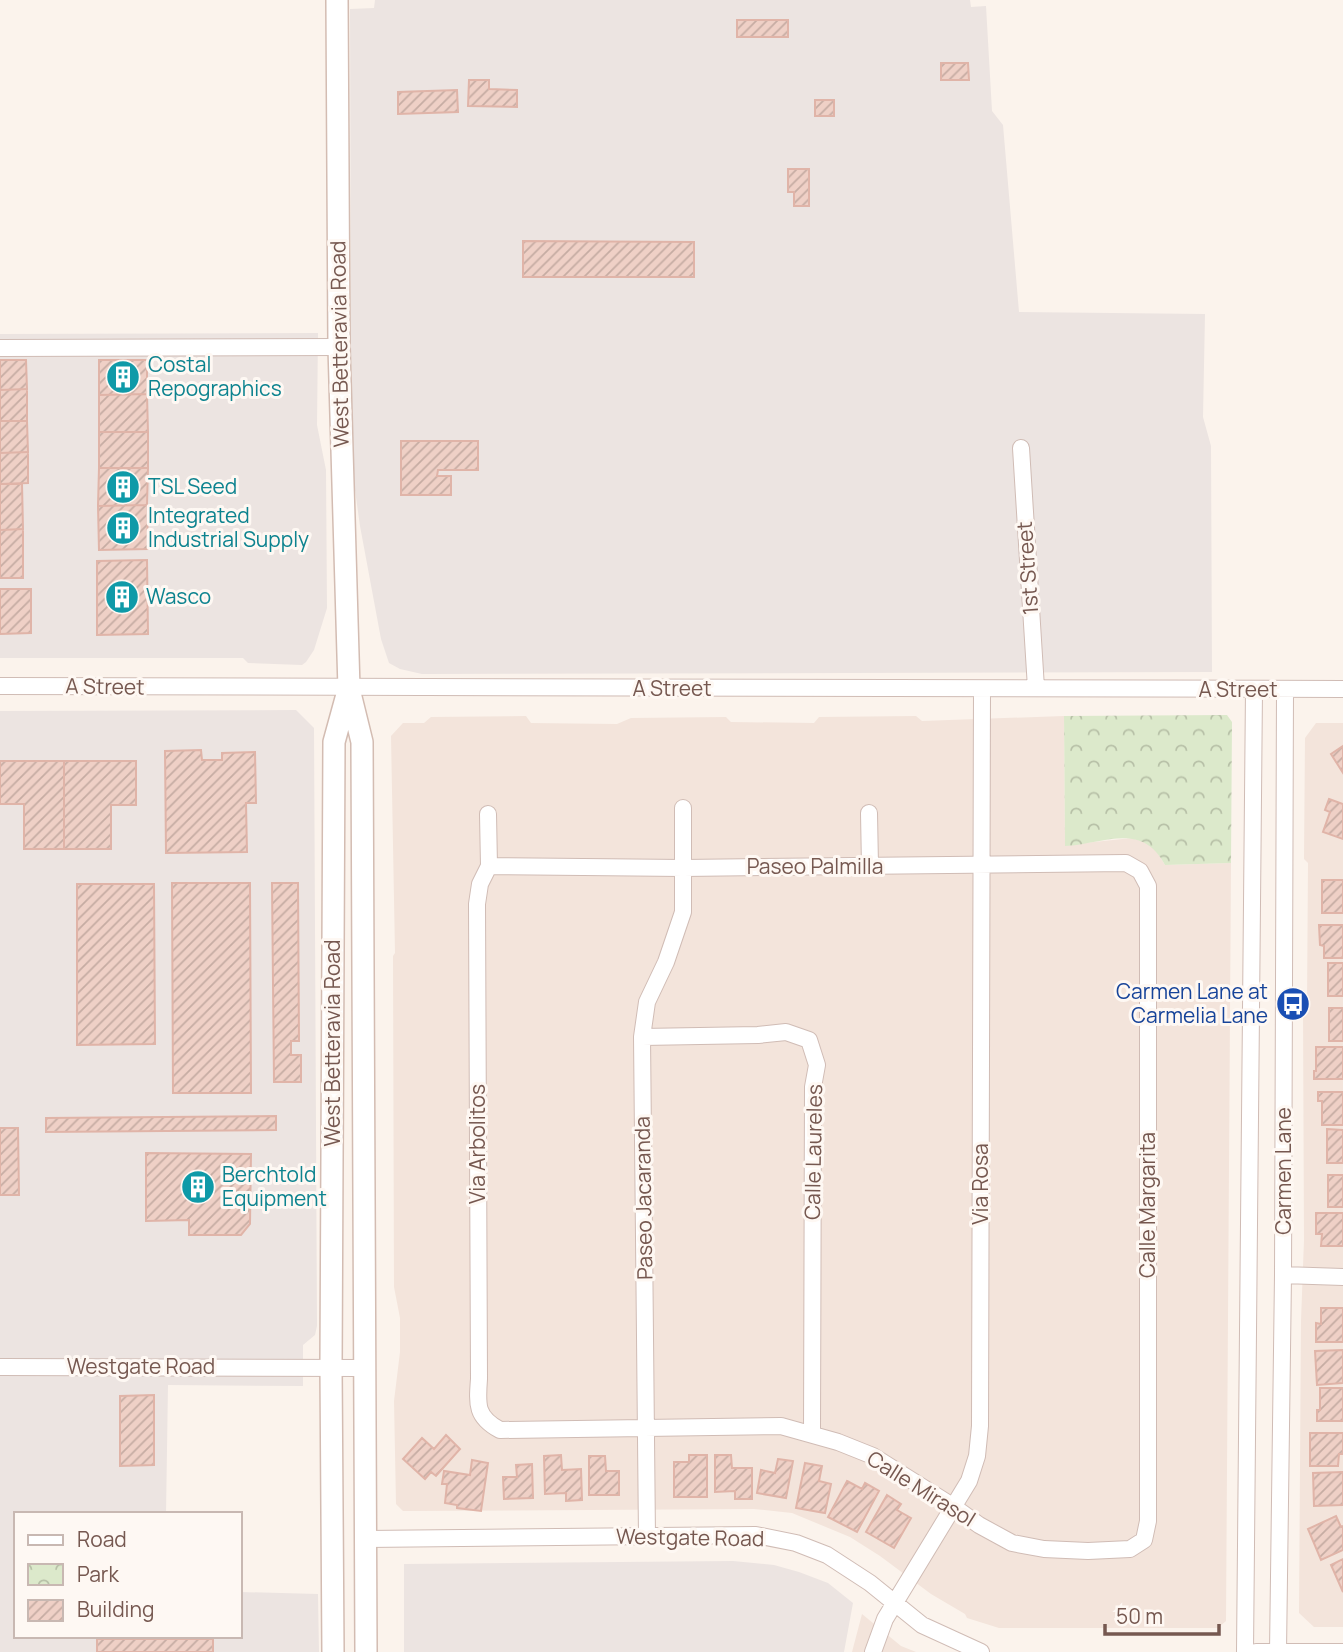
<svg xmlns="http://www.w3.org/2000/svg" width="1343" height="1652" viewBox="0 0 1343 1652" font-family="Manrope,sans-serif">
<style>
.residential{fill:#f3e4db}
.industrial{fill:#ece4e1}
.park{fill:url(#park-crowns)}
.building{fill:url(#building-hatch);stroke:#e0b4a8;stroke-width:2}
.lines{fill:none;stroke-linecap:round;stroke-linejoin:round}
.street-casing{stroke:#d0bcb5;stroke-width:18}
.secondary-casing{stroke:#d3bcb2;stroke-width:24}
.street{stroke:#fff;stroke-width:16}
.secondary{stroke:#fff;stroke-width:21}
.labels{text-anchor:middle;stroke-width:6;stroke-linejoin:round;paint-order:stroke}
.street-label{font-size:21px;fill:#765850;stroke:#fef8f3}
.culture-label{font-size:21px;fill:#0d838f;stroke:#fef8f3;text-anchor:start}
.transit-label{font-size:21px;fill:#164399;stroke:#fef8f3;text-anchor:end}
</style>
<defs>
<pattern id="park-crowns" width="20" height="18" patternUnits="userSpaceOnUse" patternTransform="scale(1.75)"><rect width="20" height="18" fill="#dce9cb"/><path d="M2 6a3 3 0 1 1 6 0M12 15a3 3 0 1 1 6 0" fill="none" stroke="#b7c0a7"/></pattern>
<pattern id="building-hatch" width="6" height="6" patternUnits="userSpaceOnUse" patternTransform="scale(1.75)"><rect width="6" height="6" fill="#efd0c6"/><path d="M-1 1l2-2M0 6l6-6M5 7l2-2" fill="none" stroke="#c6aca3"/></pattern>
</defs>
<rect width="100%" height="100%" fill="#fbf3ec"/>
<!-- residential -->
<path class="residential" d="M526 716 531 723 617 724 631 718 726 717 731 722 814 723 819 717 916 716 922 721 1064 716 1065 845 1132 838 1147 843 1156 850 1165 865 1231 863 1226 1621 1218 1628H999L967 1618 965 1614 931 1594 880 1556 850 1537 792 1513 754 1509 403 1511 396 1504 394 1401 400 1352V1318L394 1287 393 956 395 953 391 736 403 723H424L431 717Z
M1316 723H1343V1627H1314L1299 1613 1301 1321 1304 1240 1303 1007 1307 1003 1308 863 1304 859 1305 738Z
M862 1614 901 1646 916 1652H852Z"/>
<!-- industrial -->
<path class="industrial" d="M375 0H970L971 7 986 6 992 111 1003 125 1019 312 1205 314 1203 417 1211 446 1212 672 422 674 400 669 389 663 381 639 360 526 354 483 351 355 350 9 374 8Z
M318 333 317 425 326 470 327 608 314 650 306 662 302 665 248 663 243 658H0V334Z
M296 710 314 728 317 1326 315 1335 303 1345V1386L168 1385 166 1514H16V1636H240V1592L318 1594 319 1652H0V711Z
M733 1561 774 1565 799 1572 828 1583 853 1603 844 1652H404V1564Z"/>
<!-- park -->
<path class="park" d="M1227 715 1232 722 1231 863 1165 865C1142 821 1104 844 1065 846L1064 716Z"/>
<!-- building -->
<path class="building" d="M737 20H788V37H737Z
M941 63H968L969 80H941Z
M469 80H489V89L517 90V107L468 106Z
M457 90 458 112 398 114V92Z
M815 100H834V116H815Z
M788 169H809V206H794V192H788Z
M523 241 694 242V277H523Z
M0 360H26L27 389 0 390Z
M99 360H147V394L99 395Z
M27 389V421H0V390Z
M147 394 148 432H99V395Z
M0 421H27L28 452 0 453Z
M99 432H148V468H99Z
M401 441H478V470H438L437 476H451V495H401Z
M28 452V483L0 484V453Z
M99 468H148L147 505 98 506Z
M0 484H22L23 529 0 530Z
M147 505 148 549 99 550 98 506Z
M23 529V578H0V530Z
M147 560 148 634 97 635V561Z
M0 589H31V633L0 634Z
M1343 746V773L1331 754Z
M201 750 202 760H222V753L255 752 256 803H246L247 852 166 853 165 751Z
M0 761H64V849H24V804H0Z
M64 761H136V805H111V849H64Z
M1329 799 1343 804V839L1323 832 1330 812 1325 810Z
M1322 880H1343V913H1322Z
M172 883H250L251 1093H173Z
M272 883H298L299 1041H291V1055H301V1082H274Z
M77 884H154L155 1044 77 1045Z
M1319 925H1343V958H1324V946L1320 945Z
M1328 963H1343V996H1328Z
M1329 1008H1343V1041H1329Z
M1316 1047H1343V1079H1314V1071H1316Z
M1318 1092H1343V1125H1322V1101H1318Z
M276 1116V1130L46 1132V1118Z
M0 1128H18L19 1195H0Z
M1327 1129 1343 1130V1163H1327Z
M146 1153 251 1154 250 1224 241 1235H189V1220L146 1221Z
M1328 1175H1343V1207H1328Z
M1316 1213H1343V1246H1321L1322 1234H1316Z
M1321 1308H1343V1342H1316V1323L1321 1324Z
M1343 1350V1383L1317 1385 1315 1351Z
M1320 1388H1343V1421H1317V1410H1320Z
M154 1395V1465L120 1466V1396Z
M1310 1433H1343V1454H1339L1338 1466H1310Z
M446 1435 460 1449 436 1476 431 1472 425 1479 403 1459 422 1438 434 1449Z
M561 1455 562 1470 581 1469 582 1500 566 1501V1493L545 1494 544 1456Z
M689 1455H707V1497H674V1462H689Z
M715 1455H731L732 1468H752V1499H735V1491L715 1492Z
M589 1456H605L606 1471H619V1495H589Z
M778 1459 793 1461 786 1498 757 1493 761 1470 775 1473Z
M472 1460 488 1463 481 1511 457 1508V1505L445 1503 447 1484H442L444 1471 470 1475Z
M805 1463 822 1466 819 1481 831 1484 825 1513 796 1508Z
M532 1464 533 1498 504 1499 503 1477H517L516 1465Z
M1343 1472V1505L1314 1506 1313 1473Z
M847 1481 862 1489 865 1483 879 1491 857 1532 828 1517Z
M887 1495 901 1504 897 1510 911 1518 894 1548 866 1532Z
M1336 1516 1341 1527 1343 1526V1550L1321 1560 1308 1529Z
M1343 1559V1592L1331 1565Z
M97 1639H213V1652H97Z"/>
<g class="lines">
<!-- street casing -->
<g class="street-casing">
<path id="street" d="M0 348 339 347
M1021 448 1036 688
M0 686 1343 689
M869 813 870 866
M488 814 489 866 480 884 477 904 479 1379C477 1405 476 1417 500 1430L781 1426 838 1442 873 1456 954 1507 979 1525 1012 1543 1044 1549 1088 1551 1130 1549 1144 1540 1148 1521V886L1140 871 1126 863 683 868 489 866
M642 1037 758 1035 786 1032 809 1040 817 1065 813 1087 812 1434
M1283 1275 1343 1277
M0 1367 365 1368
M647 1537 642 1037 647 1002 666 962 683 912V808
M366 1539 756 1535 796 1543 827 1555 870 1583 922 1625 981 1652
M873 1652 885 1619 969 1481 977 1456 980 1426 982 689
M1245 1652 1254 690
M1256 1652H1343
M1278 1652 1283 1275 1285 690"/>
</g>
<!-- secondary casing -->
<g class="secondary-casing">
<path id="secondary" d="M337 0 339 347 349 689 362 742 366 1652
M333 1652 331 1367 334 742 348 691"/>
</g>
<!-- street -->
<use href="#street" class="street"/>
<!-- secondary -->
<use href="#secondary" class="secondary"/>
</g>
<!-- icons -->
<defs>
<g id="building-disc" transform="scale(1.75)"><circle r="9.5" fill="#0f9aa8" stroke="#fef8f3"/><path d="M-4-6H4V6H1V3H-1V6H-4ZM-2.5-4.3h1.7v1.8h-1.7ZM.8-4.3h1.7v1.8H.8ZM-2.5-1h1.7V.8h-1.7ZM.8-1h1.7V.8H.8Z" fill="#fff"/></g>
<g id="bus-disc" transform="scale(1.75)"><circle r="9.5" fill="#1a4fb4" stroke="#fef8f3"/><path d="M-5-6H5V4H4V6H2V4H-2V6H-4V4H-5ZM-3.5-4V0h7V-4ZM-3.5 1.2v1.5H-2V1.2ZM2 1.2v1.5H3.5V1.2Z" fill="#fff"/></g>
</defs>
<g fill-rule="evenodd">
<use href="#building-disc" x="123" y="377"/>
<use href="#building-disc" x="123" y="487"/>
<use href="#building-disc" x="123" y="528"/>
<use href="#building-disc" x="122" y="597"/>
<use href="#bus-disc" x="1293" y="1004"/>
<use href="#building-disc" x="198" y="1187"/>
</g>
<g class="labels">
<!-- street labels -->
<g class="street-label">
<text transform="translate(340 344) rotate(-91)" y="7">West Betteravia Road</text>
<text transform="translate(1028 568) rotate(-94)" y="7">1st Street</text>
<text transform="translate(105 687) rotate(1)" y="7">A Street</text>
<text x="672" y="696">A Street</text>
<text x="1238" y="697">A Street</text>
<text x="815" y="874">Paseo Palmilla</text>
<text transform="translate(333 1043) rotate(-90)" y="7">West Betteravia Road</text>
<text transform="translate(478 1144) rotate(-90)" y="7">Via Arbolitos</text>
<text transform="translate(814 1152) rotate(-89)" y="7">Calle Laureles</text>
<text transform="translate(1284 1171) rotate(-90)" y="7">Carmen Lane</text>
<text transform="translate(981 1184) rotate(-90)" y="7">Via Rosa</text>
<text transform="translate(644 1198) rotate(-91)" y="7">Paseo Jacaranda</text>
<text transform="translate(1148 1205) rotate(-90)" y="7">Calle Margarita</text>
<text x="141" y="1374">Westgate Road</text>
<text transform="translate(921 1489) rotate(32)" y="7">Calle Mirasol</text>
<text transform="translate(690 1538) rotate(1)" y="7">Westgate Road</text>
</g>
<!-- culture labels -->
<g class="culture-label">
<text x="148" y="372">Costal<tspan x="148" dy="24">Repographics</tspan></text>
<text x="148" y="494">TSL Seed</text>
<text x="148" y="523">Integrated<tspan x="148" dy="24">Industrial Supply</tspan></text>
<text x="146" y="604">Wasco</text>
<text x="222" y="1182">Berchtold<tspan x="222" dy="24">Equipment</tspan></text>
</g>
<!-- transit labels -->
<g class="transit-label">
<text x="1268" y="999">Carmen Lane at<tspan x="1268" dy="24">Carmelia Lane</tspan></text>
</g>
</g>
<!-- legend -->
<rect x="14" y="1512" width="228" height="126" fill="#fef8f3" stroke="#c8b8b2" stroke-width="2"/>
<rect x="28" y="1535" width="35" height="10" fill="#ffffff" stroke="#c8b8b2" stroke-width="2"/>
<text x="77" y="1547" font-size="21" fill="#765850">Road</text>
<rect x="28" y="1564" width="35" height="21" fill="url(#park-crowns)" stroke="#c8b8b2" stroke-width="2"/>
<text x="77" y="1582" font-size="21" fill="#765850">Park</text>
<rect x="28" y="1600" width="35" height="21" fill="url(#building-hatch)" stroke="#c8b8b2" stroke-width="2"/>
<text x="77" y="1617" font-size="21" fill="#765850">Building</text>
<!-- scale -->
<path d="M1105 1624v10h114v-10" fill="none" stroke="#765850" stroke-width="3.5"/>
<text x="1116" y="1624" font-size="21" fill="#765850" stroke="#fef8f3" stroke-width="5" paint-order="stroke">50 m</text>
</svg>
